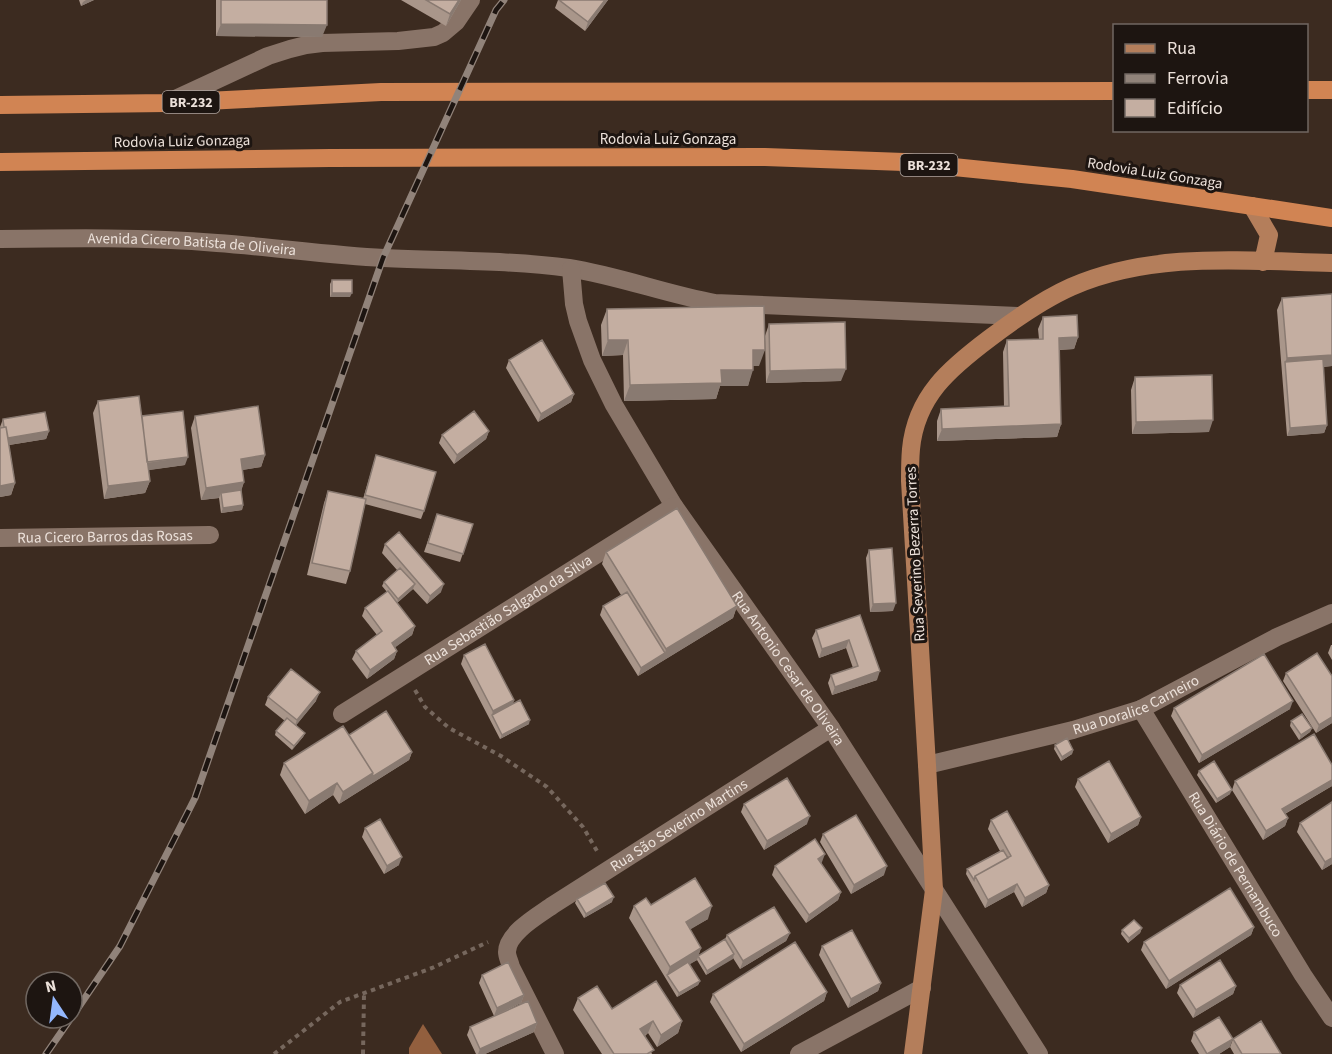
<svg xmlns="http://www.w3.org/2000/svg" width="1332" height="1054" viewBox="0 0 1332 1054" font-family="'Source Sans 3',sans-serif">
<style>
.water{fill:#925f3e}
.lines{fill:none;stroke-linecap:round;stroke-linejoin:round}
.path{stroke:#76675d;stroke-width:4;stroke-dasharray:4.5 4.5;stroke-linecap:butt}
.minor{stroke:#897468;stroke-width:18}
.major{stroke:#b47e5b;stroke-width:18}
.highway{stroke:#d18453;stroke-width:18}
.rail-casing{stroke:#91837a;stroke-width:7}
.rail{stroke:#1d1511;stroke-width:4.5;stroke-dasharray:14;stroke-linecap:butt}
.wall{fill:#a9968a}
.shaded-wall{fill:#897a71}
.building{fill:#c4aea1;stroke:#897a71;stroke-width:1.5}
.labels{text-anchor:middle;stroke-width:6;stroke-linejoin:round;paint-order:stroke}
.shield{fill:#1d1511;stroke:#aea49e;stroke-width:1.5}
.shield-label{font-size:14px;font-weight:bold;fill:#ece1da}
.street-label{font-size:15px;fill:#ece1da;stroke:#1d1511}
</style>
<rect width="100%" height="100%" fill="#3c2b20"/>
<!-- water -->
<path class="water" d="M423 1024 442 1054H409V1048Z"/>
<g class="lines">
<!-- path -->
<path class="path" d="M415 690 425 707 449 728 501 756 547 787 583 827 597 851
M274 1054 340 1002 432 968 488 942
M363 1054 364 994"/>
<!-- minor -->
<g class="minor">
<path d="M169 102 268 56 290 49 306 45 322 43 398 41 434 37 443 33 456 22 471 0"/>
<path id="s1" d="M0 239C72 238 145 237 217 243 273 247 328 255 384 258 446 261 508 260 569 268 619 276 666 294 715 303L1018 316"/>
<path id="s2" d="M571 269 574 304 578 321 592 360 614 405 674 506 831 728 1039 1054"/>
<path id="s3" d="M0 538 210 535"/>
<path id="s4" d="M1141 709 1303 975 1332 1018"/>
<path id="s5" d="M342 714 674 506"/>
<path id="s6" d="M927 765 1073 730 1141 709 1277 637 1332 613"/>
<path id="s7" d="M555 1054 511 967C510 962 507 957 507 952 507 933 539 915 553 905L831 728"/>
<path d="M799 1054 922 988"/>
</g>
<!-- major -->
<path class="major" d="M1252 206 1269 235 1263 262
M913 1054 934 890 927 765 910 481C910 471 910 460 911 449 916 396 950 368 990 338 1015 319 1042 300 1071 287 1153 251 1245 261 1332 263"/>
<!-- highway -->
<path class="highway" d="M1306 90H1332
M0 105 167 103 381 92 1114 91
M0 162 330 158 765 157 904 162 1072 179 1332 218"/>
<!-- rail casing -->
<g class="rail-casing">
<path id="rail" d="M72 1017 120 946 195 798 383 258 496 10 504 0
M46 1054 71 1018"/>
</g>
<!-- rail -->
<use href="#rail" class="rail"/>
</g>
<!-- wall -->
<path class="wall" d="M79 0H94L81 6Z
M216 0H327L322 37 216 36Z
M401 0H461L446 26Z
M558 0H608L585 31 555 8Z
M332 280 350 297H330V284Z
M1332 294V366L1323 367 1327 425 1324 433 1287 436 1277 310 1282 298Z
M607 309 759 366H753L748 386H720L716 399 624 401 623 355 602 356 601 325Z
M1043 317 1078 337 1074 349 1059 350 1061 424 1057 437 937 441V421L941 409 1004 407 1003 352 1007 340 1039 339 1038 329Z
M769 324 841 381 766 383 765 336Z
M509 360 574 394 571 402 538 422 506 368Z
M1135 377 1209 432 1132 434 1131 390Z
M98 401 142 416 185 465 148 470 150 481 145 493 104 499 93 413Z
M195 416 265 455 261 467 242 470 244 482 241 490 243 505 242 510 221 513 219 498 201 500 191 428Z
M3 419 49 431 46 439 9 445 15 483 11 495 0 497V427Z
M489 431 486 439 454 464 439 443 442 435Z
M376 455 424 511 421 519 365 504 350 571 346 584 307 575 324 503 328 491 363 499Z
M437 514 473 524 460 562 424 552Z
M385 544 441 592 427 604 413 589 397 603 415 626 412 635 395 647 397 651 394 659 367 679 352 659 356 651 377 635 362 616 365 608 387 592 382 586 384 582 397 570 382 553Z
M869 550 893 611 870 612 866 558Z
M606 552 737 606 733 618 638 676 600 615 603 606 621 595 602 564Z
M860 615 877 680 832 695 828 683 831 675 853 668 846 648 819 658 812 638 816 630Z
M1331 645H1332V660L1328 653Z
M464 655 514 700 513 704 529 724 500 739 461 664Z
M1286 673 1332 676V723L1316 733 1283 681Z
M268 697 316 701 296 725 305 733 303 737 292 750 275 735 276 731 285 721 265 705Z
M1174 708 1290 709 1199 763 1171 716Z
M1291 721 1312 728 1310 732 1299 740 1290 726Z
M349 735 412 752 409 760 339 804 333 795 305 814 280 775 284 763Z
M1055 745 1073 750 1072 754 1061 761 1054 749Z
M1199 771 1230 794 1216 803 1197 775Z
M1078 779 1141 817 1138 825 1108 843 1075 787Z
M1235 781 1332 786 1285 814 1288 818 1285 826 1263 840 1232 790Z
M744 804 807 824 764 850 741 812Z
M991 820 1049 885 1046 893 1022 907 1014 892 985 908 966 874 967 869 1000 851 988 829Z
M1300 823 1332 864 1322 870 1297 832Z
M365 828 399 865 384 874 362 837Z
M823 834 884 875 851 894 820 842Z
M822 862 821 863 841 892 838 900 806 923 772 875 775 866Z
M577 899 612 902 584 918 575 903Z
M651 905 708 919 690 929 701 948 698 956 725 939 727 935 790 933 786 941 740 969 733 958 706 975 697 960 689 964 700 981 698 985 677 997 629 918 634 906Z
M1254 927 1251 935 1166 989 1141 950 1144 942Z
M1142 928 1140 933 1128 943 1121 934 1122 930Z
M822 946 881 983 878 991 848 1008 819 955Z
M482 975 524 995 521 1003 504 1012 537 1023 534 1032 485 1054H476L467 1035 470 1027 494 1016 479 983Z
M1180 985 1236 986 1233 994 1193 1018 1177 993Z
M827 992 824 1001 741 1052 710 1002 713 994Z
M578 998 612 1009 682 1021 678 1033 657 1047 648 1033 645 1036 652 1054H602L573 1010Z
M1194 1032 1230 1047 1219 1054H1199L1191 1041Z
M1233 1039 1281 1054H1234L1230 1047Z"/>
<!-- shaded-wall -->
<path class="shaded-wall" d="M86 0H94L81 6 83 2Z
M459 0H461L446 26 450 14Z
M605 0H608L585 31 588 22Z
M221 24 327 25 322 37 216 36Z
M332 293H352L350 297H330Z
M1078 337 1074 349 1054 350 1059 338Z
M608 340H628L623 355 602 356Z
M753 350H765L759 366H747Z
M1332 355V366L1286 370 1285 362 1287 358Z
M846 369 841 381 766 383 770 371Z
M721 370H753L748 386H720L716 399 624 401 630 385Z
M574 394 571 402 538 422 541 414Z
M1213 420 1209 432 1132 434 1136 422Z
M1061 424 1057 437 937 441 942 429Z
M1327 425 1324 433 1287 436 1290 428Z
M49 431 46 439 3 446 6 438Z
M489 431 486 439 454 464 457 455Z
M265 455 261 467 236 471 241 459Z
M188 457 185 465 143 471 146 463Z
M150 481 145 493 104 499 108 486Z
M244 482 240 495 221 493 219 498 201 500 206 488Z
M15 483 11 495 0 497V486Z
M243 505 242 510 221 513 223 508Z
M415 584 413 589 397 603 398 599Z
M444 584 441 592 427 604 430 596Z
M896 603 893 611 870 612 873 604Z
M737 606 733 618 638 676 641 668 665 653 666 649Z
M415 626 412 635 389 652 392 643Z
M849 640 846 648 819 658 822 649Z
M397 651 394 659 367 679 370 670Z
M880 671 877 680 832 695 835 687Z
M320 692 316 701 294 728 297 720Z
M514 700 511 708 492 715 493 711Z
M1293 701 1290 709 1199 763 1202 755Z
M1332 717V723L1316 733 1319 725Z
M530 720 529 724 500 739 502 735Z
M1312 728 1310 732 1299 740 1301 735Z
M305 733 303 737 292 750 294 746Z
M1073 750 1072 754 1061 761 1062 757Z
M412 752 409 760 339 804 343 792 373 773Z
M1332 780V786L1279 817 1282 809Z
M337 783 333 795 305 814 309 801Z
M1232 790 1230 794 1216 803 1217 799Z
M810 816 807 824 764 850 767 841Z
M1141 817 1138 825 1108 843 1111 834Z
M1288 818 1285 826 1263 840 1266 831Z
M825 854 822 862 815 867 818 859Z
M402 857 399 865 384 874 387 866Z
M1332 858V864L1322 870 1325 862Z
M887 866 884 875 851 894 854 885Z
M1017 884 1014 892 985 908 988 900Z
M1049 885 1046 893 1022 907 1025 898Z
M841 892 838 900 806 923 809 915Z
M614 897 612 902 584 918 586 914Z
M712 906 708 919 681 935 686 922Z
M1254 927 1251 935 1166 989 1169 981Z
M1142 928 1140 933 1128 943 1129 938Z
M790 933 786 941 740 969 743 961Z
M701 948 697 960 669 977 667 975 670 967Z
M734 954 733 959 706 975 707 971Z
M700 981 698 985 677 997 679 993Z
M881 983 878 991 848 1008 851 999Z
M1236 986 1233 994 1193 1018 1196 1010Z
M827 992 824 1001 741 1052 744 1044Z
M524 995 521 1003 494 1016 497 1008Z
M653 1021 648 1033 636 1041 640 1029Z
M682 1021 678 1033 657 1047 661 1035Z
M537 1023 534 1032 485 1054H478L480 1049Z
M1233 1039 1230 1047 1219 1054H1208Z"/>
<!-- building -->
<path class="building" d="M221 0H327V25L221 24Z
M426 0H459L450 14Z
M559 0H605L588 22Z
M332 280H352V293H332Z
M1332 294V355L1287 358 1282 298Z
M764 306 765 350H753V370H721L722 383 630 385 628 340H608L607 309Z
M1077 315 1078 337 1059 338 1061 424 942 429 941 409 1009 406 1007 340 1043 339V317Z
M845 322 846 369 770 371 769 324Z
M542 340 574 394 541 414 509 360Z
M1323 359 1327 425 1290 428 1285 362Z
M1212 375 1213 420 1136 422 1135 377Z
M139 396 150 481 108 486 98 401Z
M258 406 265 455 241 459 244 482 206 488 195 416Z
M183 411 188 457 147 462 142 416Z
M474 411 489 431 457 455 442 435Z
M45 412 49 431 8 438 6 427H4L3 419Z
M6 427 15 483 0 486V428Z
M376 455 436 472 424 511 365 495Z
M241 490 243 505 223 508 221 493Z
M328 491 366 499 350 571 312 563Z
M677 508 737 606 666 649 606 552Z
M437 514 473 524 463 554 428 543Z
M399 532 444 584 430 596 385 544Z
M892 548 896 603 873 604 869 550Z
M400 568 415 584 398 599 384 582Z
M388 591 415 626 392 643 397 651 370 670 356 651 382 631 365 608Z
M627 592 665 653 641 668 603 606Z
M860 615 880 671 835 687 831 675 858 666 849 640 822 649 816 630Z
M485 644 514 700 493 711 464 655Z
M1317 653 1332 676V717L1319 725 1286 673Z
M1264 654 1293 701 1202 755 1174 708Z
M291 669 320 692 297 720 268 697Z
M520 700 530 720 502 735 492 715Z
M386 711 412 752 372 777 373 773 349 735Z
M1302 714 1312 728 1301 735 1291 721Z
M287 718 305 733 294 746 276 731Z
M343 726 373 773 343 792 337 783 309 801 284 763Z
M1314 734 1332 765V780L1282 809 1288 818 1266 831 1235 781Z
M1067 738 1073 750 1062 757 1055 745Z
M1109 761 1141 817 1111 834 1078 779Z
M1214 761 1232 790 1217 799 1199 771Z
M787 778 810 816 767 841 744 804Z
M1332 802V858L1325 862 1300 823Z
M1007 811 1049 885 1025 898 1017 884 988 900 975 876 1011 856 991 820Z
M856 815 887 866 854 885 823 834Z
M380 819 402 857 387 866 365 828Z
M815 839 825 854 818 859 841 892 809 915 775 866Z
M1003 850 1008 858 975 876 974 880 967 869Z
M695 878 712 906 686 922 701 948 670 967 634 906 646 898 651 905Z
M605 883 614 897 586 914 577 899Z
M1230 888 1254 927 1169 981 1144 942Z
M774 907 790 933 743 961 727 935Z
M1134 920 1142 928 1129 938 1122 930Z
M852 930 881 983 851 999 822 946Z
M725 939 734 954 707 971 698 956Z
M795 942 827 992 744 1044 713 994Z
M1220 960 1236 986 1196 1010 1180 985Z
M508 962 524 995 497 1008 482 975Z
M688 962 700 981 679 993 667 975Z
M656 981 682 1021 661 1035 653 1021 640 1029 654 1050 647 1054H614L578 998 597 986 612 1009Z
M528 1001 537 1023 480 1049 470 1027Z
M1219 1017 1233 1039 1207 1054 1194 1032Z
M1261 1021 1281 1054H1242L1233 1039Z"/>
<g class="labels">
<!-- shield labels -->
<g class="shield">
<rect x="162.5" y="91" width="57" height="22" rx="4.5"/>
<rect x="900.5" y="154" width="57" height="22" rx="4.5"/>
</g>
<g class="shield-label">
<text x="191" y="107">BR-232</text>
<text x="929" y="170">BR-232</text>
</g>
<!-- street labels -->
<g class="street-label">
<text x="668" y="144">Rodovia Luiz Gonzaga</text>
<text transform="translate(182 141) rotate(-1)" y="5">Rodovia Luiz Gonzaga</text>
<text transform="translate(1155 173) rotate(9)" y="5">Rodovia Luiz Gonzaga</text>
<text dy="5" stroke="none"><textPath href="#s1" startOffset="192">Avenida Cicero Batista de Oliveira</textPath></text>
<text dy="5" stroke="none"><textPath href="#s3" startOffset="105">Rua Cicero Barros das Rosas</textPath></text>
<text transform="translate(915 554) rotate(-93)" y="5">Rua Severino Bezerra Torres</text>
<text dy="5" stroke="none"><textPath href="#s5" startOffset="196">Rua Sebastião Salgado da Silva</textPath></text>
<text dy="5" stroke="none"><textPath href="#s2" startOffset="460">Rua Antonio Cesar de Oliveira</textPath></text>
<text dy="5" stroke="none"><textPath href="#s6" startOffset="218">Rua Doralice Carneiro</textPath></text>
<text dy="5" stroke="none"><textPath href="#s7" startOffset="330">Rua São Severino Martins</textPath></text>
<text dy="5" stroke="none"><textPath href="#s4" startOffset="182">Rua Diário de Pernambuco</textPath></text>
</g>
</g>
<!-- legend -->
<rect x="1113" y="24" width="195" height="108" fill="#1d1511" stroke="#706761" stroke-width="1.5"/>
<rect x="1125" y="44" width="30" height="9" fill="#b47e5b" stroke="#706761" stroke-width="1.5"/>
<text x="1167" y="54" font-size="18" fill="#ece1da">Rua</text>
<rect x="1125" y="74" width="30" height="9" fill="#91837a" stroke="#706761" stroke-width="1.5"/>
<text x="1167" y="84" font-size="18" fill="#ece1da">Ferrovia</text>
<rect x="1125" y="99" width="30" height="18" fill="#c4aea1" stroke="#706761" stroke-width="1.5"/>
<text x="1167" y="114" font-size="18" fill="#ece1da">Edifício</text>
<!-- north arrow -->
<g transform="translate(54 1000) rotate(347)"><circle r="28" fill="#1d1511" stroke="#706761" stroke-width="1.5"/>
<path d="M0-4.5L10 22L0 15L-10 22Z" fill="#93b7fd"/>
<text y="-9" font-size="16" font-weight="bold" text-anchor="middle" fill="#ece1da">N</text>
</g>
</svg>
